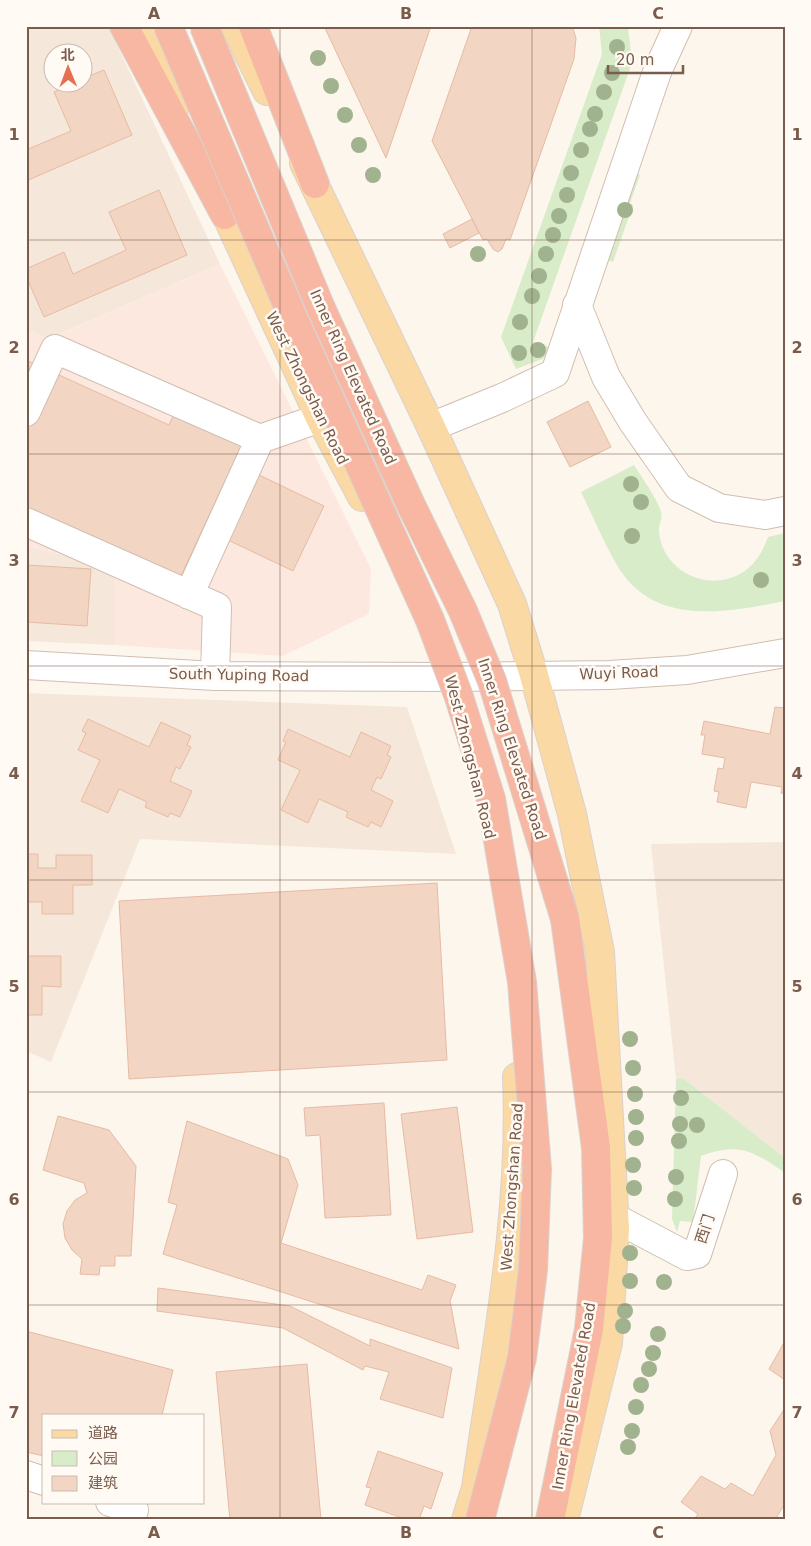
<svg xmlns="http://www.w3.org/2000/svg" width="811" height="1546" viewBox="0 0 811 1546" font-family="'DejaVu Sans','Noto Sans SC',sans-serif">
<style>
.residential{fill:#f5e8da;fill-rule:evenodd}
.commercial{fill:#fde8e0}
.green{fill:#d8ecc9}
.building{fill:#f3d5c3;stroke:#e6bba3}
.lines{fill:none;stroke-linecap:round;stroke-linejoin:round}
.minor-casing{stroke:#d1beb0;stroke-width:30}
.major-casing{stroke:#dad1cd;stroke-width:30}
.highway-casing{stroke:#dad1cd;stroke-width:30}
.minor{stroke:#fff;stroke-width:28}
.major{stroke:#fbd9a5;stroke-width:28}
.highway{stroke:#f7b7a3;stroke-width:28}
.highway-bridge-casing{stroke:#dad1cd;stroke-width:30;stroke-linecap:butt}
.highway-bridge{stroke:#f7b7a3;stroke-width:28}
.tree{fill:#a0b28e}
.grid{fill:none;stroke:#7a5c4d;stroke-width:1;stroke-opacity:0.55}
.labels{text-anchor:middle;stroke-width:5;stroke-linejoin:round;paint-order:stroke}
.street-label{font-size:15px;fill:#7a5c4d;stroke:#fffaf3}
.neatline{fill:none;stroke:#7a5c4d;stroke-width:2}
.grid-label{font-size:16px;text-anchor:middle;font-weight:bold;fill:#7a5c4d}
</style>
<rect width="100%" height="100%" fill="#fdf6ec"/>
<!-- residential -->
<path class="residential" d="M26 26H108L220 264 48 339 26 329ZM52 52H82V82H52Z
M26 546 114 567V645L26 641Z
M26 693 407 707 456 854 140 839 51 1062 26 1051Z
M785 842V1158L683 1078 676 1079 651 844Z"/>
<!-- commercial -->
<path class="commercial" d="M220 264 371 569 369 614 283 656 114 645V567L26 546V329L49 339Z"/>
<!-- green -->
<path class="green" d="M599 26H628L632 63 533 342 549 347 545 358 516 369 501 337 602 54Z
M633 173 640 175 630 203 633 205 613 262 603 258Z
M634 465C642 478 657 498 661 512 663 518 658 525 659 531 661 565 696 587 727 579 749 574 761 557 768 537L785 533V601C730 612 657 627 620 570 605 546 594 518 581 492Z
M683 1078 785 1158V1173C753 1151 739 1142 701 1156L693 1222 680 1221 677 1232 672 1219 676 1079Z"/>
<!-- building -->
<path class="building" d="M324 26H431L386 158Z
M472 26H572L576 38 574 59 510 240 506 239 502 249 498 252 493 249 487 239 483 240 432 141Z
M104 70 132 135 26 181V150L71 131 54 92 76 82H82V79Z
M159 190 187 255 44 317 26 276V269L64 252 73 274 126 250 109 212Z
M472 219 479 233 450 248 443 234Z
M26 360 169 425 176 409 244 440 180 578 26 508Z
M588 401 611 447 570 467 547 422Z
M259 475 324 506 293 571 228 540Z
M26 565 91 569 87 626 26 622Z
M775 707 785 708V794L781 793 782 787 751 782 746 808 717 802 719 792 714 791 718 768 723 769 725 758 702 754 705 735H701L704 721 770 734Z
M88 719 149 747 161 722 191 736 187 745 191 747 180 769 176 767 170 781 192 791 180 817 170 813 168 817 145 807 147 802 119 789 108 813 81 801 100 760 78 750 86 733 82 731Z
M288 729 350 757 361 732 391 746 387 755 391 757 381 779 377 777 371 790 393 801 381 827 371 822 368 827 346 817 348 812 319 799 308 823 281 810 300 770 278 760 286 742 283 741Z
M26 854H38V868H56V855H92V885H73V914H42V902H26Z
M437 883 447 1060 129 1079 119 901Z
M26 956H61V987L42 986V1015H26Z
M384 1103 391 1215 325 1218 320 1135 306 1136 304 1108Z
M457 1107 473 1232 417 1239 401 1114Z
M58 1116 109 1130 136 1166 131 1256H115V1266H100L99 1275 80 1274 82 1259 72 1250 65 1238 63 1224 67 1211 75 1200 87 1193 84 1183 43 1170Z
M187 1121 288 1159 298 1185 281 1243 422 1290 428 1275 456 1285 450 1301 459 1349 163 1254 177 1205 168 1202Z
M158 1288 290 1306 370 1346V1339L452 1368 443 1418 380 1399 389 1372 365 1366 363 1370 283 1328 157 1311Z
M26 1331 173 1370 162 1415H44V1456L26 1452Z
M785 1341V1380L769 1369Z
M307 1364 321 1520H230L216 1372Z
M785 1408V1503L775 1520H694L698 1514 681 1502 701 1476 725 1489 731 1483 753 1496 776 1455 770 1431Z
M378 1451 443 1473 431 1509 424 1506 419 1520H408L365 1505 371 1488 366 1487Z"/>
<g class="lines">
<!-- minor casing -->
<g class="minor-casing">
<path id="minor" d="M577 305 606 377 633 422 679 488 719 508 765 515 785 511
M26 412 55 349 260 439 320 418
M431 427 502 398 555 373 657 72 678 26
M26 522 217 607 215 676
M189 595 260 439
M26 665 215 676 452 677 610 675 687 670 785 653
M615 1218 687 1256 697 1254 723 1174
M26 1475 44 1481
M110 1502 134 1510 131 1520"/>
</g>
<!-- major casing -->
<g class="major-casing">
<path id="major" d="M144 26 177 103
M235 26 267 91
M304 163 431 427 512 604 534 675 572 814 600 952 615 1229 608 1343 564 1520
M216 193 320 418 362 497
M466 1520 476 1488C495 1352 523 1214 517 1077"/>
</g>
<!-- highway casing -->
<g class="highway-casing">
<path id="highway" d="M124 26 225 215
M253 26 315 184
M550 1520 589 1329 598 1238 596 1148 565 919"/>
</g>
<!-- minor -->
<use href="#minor" class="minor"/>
<!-- major -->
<use href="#major" class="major"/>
<!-- highway -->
<use href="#highway" class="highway"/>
<!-- highway-bridge casing -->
<g class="highway-bridge-casing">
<path id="highway-bridge" d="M168 26 294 320 430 620 459 697 491 799 522 982 537 1169 533 1270 522 1358 480 1520
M204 26 320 306 411 505 463 611 492 681 565 919"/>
</g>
<!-- highway-bridge -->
<use href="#highway-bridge" class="highway-bridge"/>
</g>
<!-- trees -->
<g class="tree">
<circle cx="617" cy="47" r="8"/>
<circle cx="318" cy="58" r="8"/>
<circle cx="612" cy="73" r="8"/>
<circle cx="331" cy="86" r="8"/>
<circle cx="604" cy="92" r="8"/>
<circle cx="595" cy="114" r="8"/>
<circle cx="345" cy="115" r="8"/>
<circle cx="590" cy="129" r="8"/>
<circle cx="359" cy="145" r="8"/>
<circle cx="581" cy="150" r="8"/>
<circle cx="571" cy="173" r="8"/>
<circle cx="373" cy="175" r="8"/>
<circle cx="567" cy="195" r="8"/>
<circle cx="625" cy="210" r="8"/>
<circle cx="559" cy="216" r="8"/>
<circle cx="553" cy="235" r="8"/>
<circle cx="478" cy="254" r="8"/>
<circle cx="546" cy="254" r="8"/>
<circle cx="539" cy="276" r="8"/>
<circle cx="532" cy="296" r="8"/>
<circle cx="520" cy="322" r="8"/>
<circle cx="538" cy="350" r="8"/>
<circle cx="519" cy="353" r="8"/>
<circle cx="631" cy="484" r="8"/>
<circle cx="641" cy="502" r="8"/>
<circle cx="632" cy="536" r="8"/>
<circle cx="761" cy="580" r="8"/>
<circle cx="630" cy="1039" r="8"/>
<circle cx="633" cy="1068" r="8"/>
<circle cx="635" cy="1094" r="8"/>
<circle cx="681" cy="1098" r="8"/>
<circle cx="636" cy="1117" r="8"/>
<circle cx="680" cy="1124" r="8"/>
<circle cx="697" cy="1125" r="8"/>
<circle cx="636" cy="1138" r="8"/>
<circle cx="679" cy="1141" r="8"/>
<circle cx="633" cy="1165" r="8"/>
<circle cx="676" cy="1177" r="8"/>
<circle cx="634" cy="1188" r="8"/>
<circle cx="675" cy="1199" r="8"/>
<circle cx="630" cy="1253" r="8"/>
<circle cx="630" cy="1281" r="8"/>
<circle cx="664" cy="1282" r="8"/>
<circle cx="625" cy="1311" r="8"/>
<circle cx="623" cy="1326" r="8"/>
<circle cx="658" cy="1334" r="8"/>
<circle cx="653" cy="1353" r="8"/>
<circle cx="649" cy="1369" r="8"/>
<circle cx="641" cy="1385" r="8"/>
<circle cx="636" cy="1407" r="8"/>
<circle cx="632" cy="1431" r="8"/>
<circle cx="628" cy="1447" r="8"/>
</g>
<!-- grid -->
<path class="grid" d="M280 26V1520M532 26V1520M26 240H785M26 454H785M26 666H785M26 880H785M26 1092H785M26 1305H785"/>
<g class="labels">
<!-- street labels -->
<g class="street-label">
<text transform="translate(353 377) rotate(66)" y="5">Inner Ring Elevated Road</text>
<text transform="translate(307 388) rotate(64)" y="5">West Zhongshan Road</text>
<text transform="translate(619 673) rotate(-2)" y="5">Wuyi Road</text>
<text transform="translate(239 675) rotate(1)" y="5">South Yuping Road</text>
<text transform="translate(512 749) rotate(72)" y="5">Inner Ring Elevated Road</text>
<text transform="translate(470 757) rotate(76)" y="5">West Zhongshan Road</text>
<text transform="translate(512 1187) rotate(-86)" y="5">West Zhongshan Road</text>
<text transform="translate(705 1229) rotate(-72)" y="5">西门</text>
<text transform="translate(574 1396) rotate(-80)" y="5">Inner Ring Elevated Road</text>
</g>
</g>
<!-- border -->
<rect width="811" height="1546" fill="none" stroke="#fffaf3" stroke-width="55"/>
<!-- legend -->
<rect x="42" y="1414" width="162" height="90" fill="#fffaf3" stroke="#cabbb1"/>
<rect x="52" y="1430" width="25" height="8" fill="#fbd9a5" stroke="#cabbb1"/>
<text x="88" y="1438" font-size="15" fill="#7a5c4d">道路</text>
<rect x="52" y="1451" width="25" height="15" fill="#d8ecc9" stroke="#cabbb1"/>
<text x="88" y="1464" font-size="15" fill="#7a5c4d">公园</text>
<rect x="52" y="1476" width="25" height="15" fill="#f3d5c3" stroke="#cabbb1"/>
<text x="88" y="1488" font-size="15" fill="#7a5c4d">建筑</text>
<!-- north arrow -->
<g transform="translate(68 68) rotate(359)"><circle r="24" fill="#fffaf3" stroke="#cabbb1"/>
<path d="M0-4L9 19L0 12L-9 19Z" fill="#e76f51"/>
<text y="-8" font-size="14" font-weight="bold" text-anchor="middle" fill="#7a5c4d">北</text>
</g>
<!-- scale -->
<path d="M608 65v8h75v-8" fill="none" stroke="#7a5c4d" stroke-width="2.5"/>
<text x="616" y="65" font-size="15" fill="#7a5c4d" stroke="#fffaf3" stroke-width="4" paint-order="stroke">20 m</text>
<rect x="28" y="28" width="756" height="1490" class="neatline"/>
<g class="grid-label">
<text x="154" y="19">A</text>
<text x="406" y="19">B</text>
<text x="658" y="19">C</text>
<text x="14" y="140">1</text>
<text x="797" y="140">1</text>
<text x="14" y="353">2</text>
<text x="797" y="353">2</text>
<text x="14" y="566">3</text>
<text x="797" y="566">3</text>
<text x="14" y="779">4</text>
<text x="797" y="779">4</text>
<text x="14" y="992">5</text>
<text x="797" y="992">5</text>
<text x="14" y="1205">6</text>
<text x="797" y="1205">6</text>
<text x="14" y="1418">7</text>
<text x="797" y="1418">7</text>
<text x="154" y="1538">A</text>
<text x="406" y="1538">B</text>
<text x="658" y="1538">C</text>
</g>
</svg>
